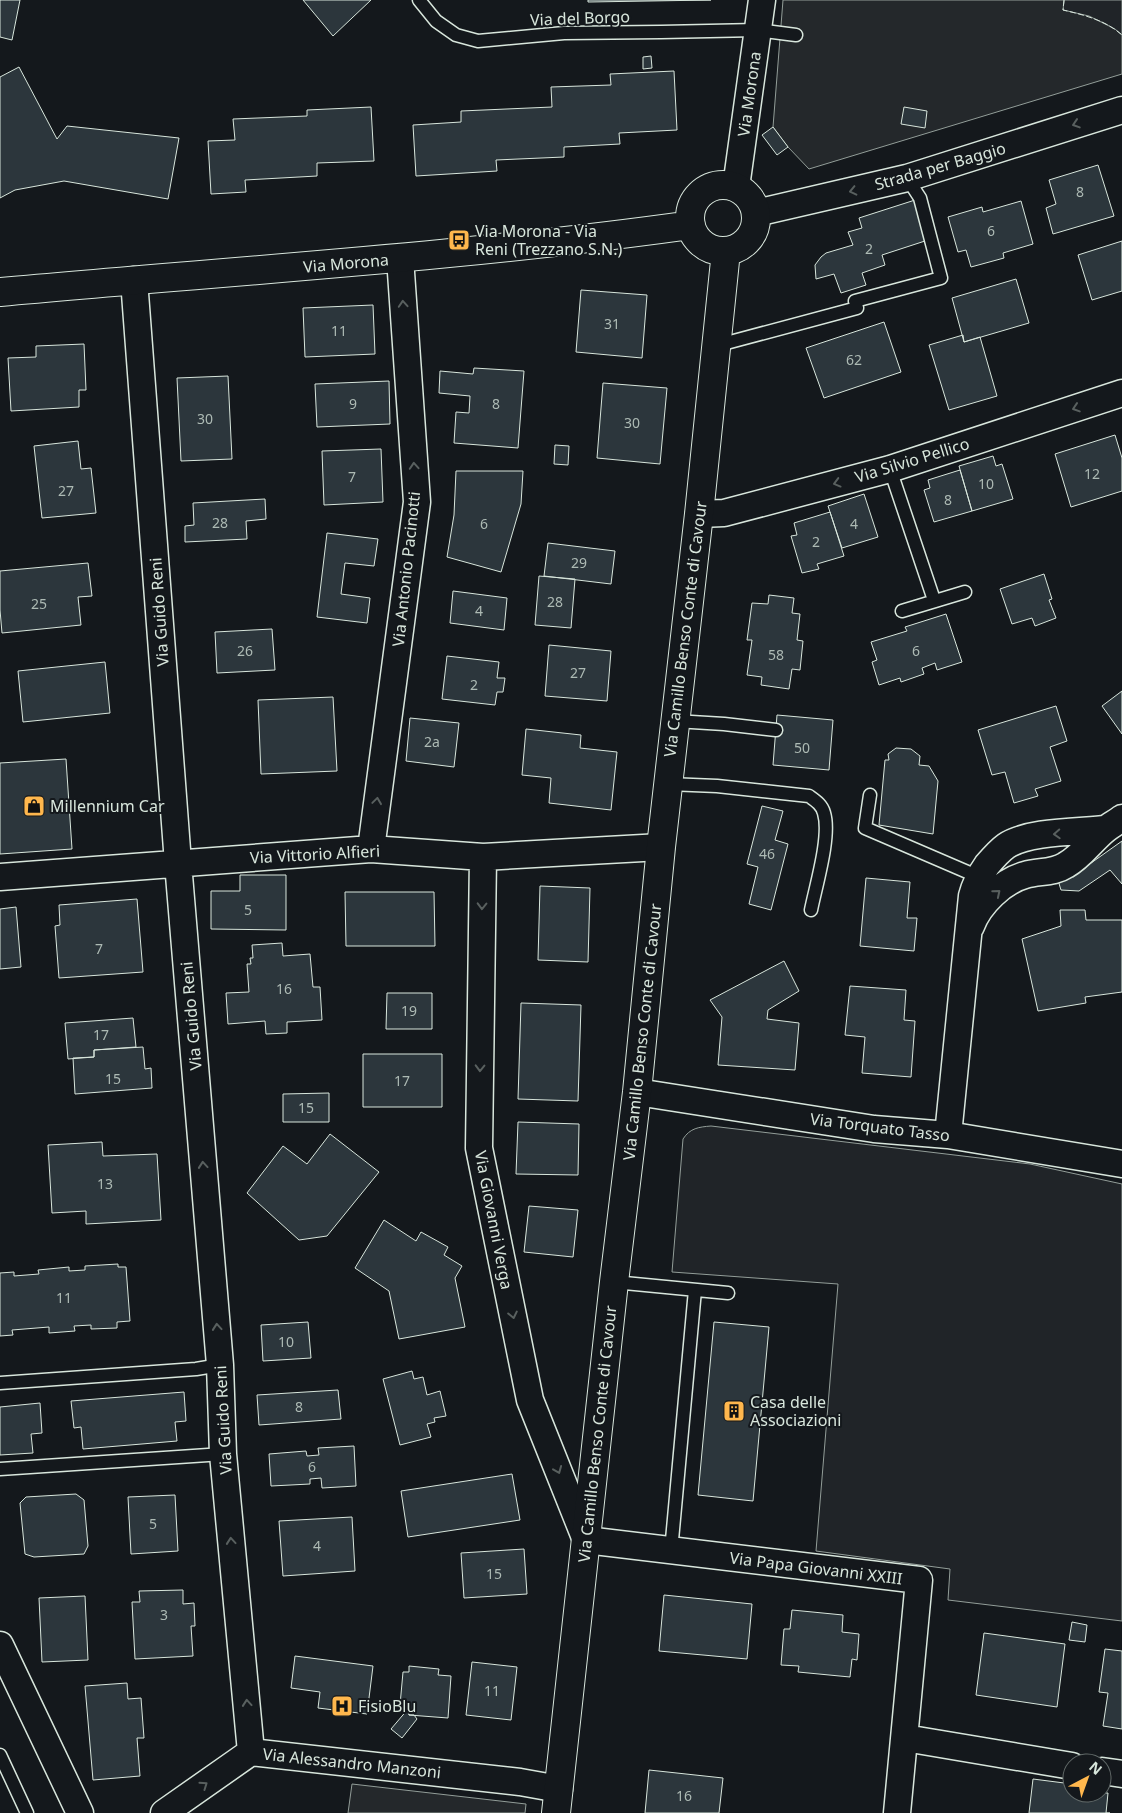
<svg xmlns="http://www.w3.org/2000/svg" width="1122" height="1813" viewBox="0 0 1122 1813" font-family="'Noto Sans',sans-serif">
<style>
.green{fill:#202428;stroke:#939e99}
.parking{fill:#24282b;stroke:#939e99}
.building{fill:#2c363c;stroke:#d8e6dc}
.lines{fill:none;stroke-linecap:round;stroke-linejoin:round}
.lane-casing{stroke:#d8e6dc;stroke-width:15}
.street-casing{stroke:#d8e6dc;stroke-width:29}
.secondary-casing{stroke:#d8e6dc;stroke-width:30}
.lane{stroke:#14181c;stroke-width:12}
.street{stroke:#14181c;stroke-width:26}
.secondary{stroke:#14181c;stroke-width:28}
.fence{stroke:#d8e6dc;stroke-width:1;stroke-dasharray:6 2.5;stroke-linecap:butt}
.oneway{stroke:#59605f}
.labels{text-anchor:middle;stroke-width:4;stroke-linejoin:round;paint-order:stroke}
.number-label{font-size:14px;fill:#adbab4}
.street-label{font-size:16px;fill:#d8e6dc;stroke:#14181c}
.poi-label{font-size:16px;fill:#d8e6dc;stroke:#14181c;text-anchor:start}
</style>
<rect width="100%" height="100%" fill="#14181c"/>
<!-- green -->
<path class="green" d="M1064 0H1122V35C1105 20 1084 15 1063 10Z
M711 1126 1030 1164 1122 1184V1621L948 1600 950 1569 816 1551 838 1284 672 1272 683 1139C690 1128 699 1127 711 1126Z"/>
<!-- parking -->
<path class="parking" d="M783 0H1064L1063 10 1089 16 1115 29 1122 35V74L809 169 788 147 773 127Z
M352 1784 526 1804 525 1813H348Z"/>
<!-- building -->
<path class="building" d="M0 0H20L12 40 0 37Z
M303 0H371L333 36Z
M588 0H711L588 2Z
M651 56 652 68 643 69V57Z
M19 67 57 139 67 126 179 138 168 199 64 181 15 190 0 198V77Z
M674 71 677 130 619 133 620 144 564 147V157L496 160 497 171 416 176 413 125 461 122V111L552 107 551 87 611 85 610 74Z
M371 107 374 161 317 163V176L245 180 246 192 211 194 208 141 235 140 233 119 307 116V110Z
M904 107 927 111 925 128 901 124Z
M773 127 788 147 777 155 762 135Z
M1098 165 1114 216 1053 234 1046 208 1056 204 1049 180Z
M915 200 928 240 882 255 885 265 862 273 866 285 841 293 834 274 816 279 815 265 821 257 826 253 853 245 848 232 862 228 859 218Z
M1021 201 1033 244 1003 253 1004 258 971 267 966 250 958 252 948 217 982 207 983 212Z
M1122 241V291L1092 300 1078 255Z
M1016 279 1029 323 964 342 952 298Z
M581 290 647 295 642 358 576 352Z
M373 305 375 354 305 357 303 308Z
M884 322 901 372 824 398 806 348Z
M963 335 964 342 980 337 997 396 949 410 929 345Z
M84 344 86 390H79V407L11 411 8 358 36 357V346Z
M474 368 524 371 518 448 454 443 456 412 469 413 470 396 439 393 440 371 473 374Z
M228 376 232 459 181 461 177 378Z
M389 381 390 424 317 427 315 384Z
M603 383 667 388 660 464 597 458Z
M1115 435 1122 458V491L1071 507 1055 454Z
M78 441 81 469 91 468 96 513 42 518 34 446Z
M555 445 569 446 568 465 554 464Z
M381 449 383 502 324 505 322 451Z
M993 456 996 466 1002 464 1013 499 972 511 959 466Z
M960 470 972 511 934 522 924 490 930 488 928 480Z
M456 471H523L521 504 501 572 447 557 454 515Z
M864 494 878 537 842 548 828 506Z
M265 499 266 519 246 521 247 539 185 542V526L194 525 193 503Z
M830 512 844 556 817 564 819 569 802 573 791 536 797 535 794 523Z
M327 533 378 539 374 566 345 563 341 594 370 598 367 623 317 617Z
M548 543 615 551 611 584 544 576Z
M88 563 92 596 78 597 81 625 2 633 0 610V571Z
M1044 574 1052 599 1049 600 1056 618 1035 626 1032 618 1012 624 1000 589Z
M539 576 575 579 571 628 535 625Z
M453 591 507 598 504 630 450 623Z
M769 595 794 598 792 613 800 614 797 640 803 641 800 670 792 669 789 689 761 685 762 677 747 675 752 640H747L752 603 768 604Z
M946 614 962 662 937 670 935 663 922 668 924 674 901 682 900 678 879 685 872 662 877 660 871 642 907 631 905 627Z
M272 629 275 670 217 673 215 632Z
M549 645 611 651 607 701 545 696Z
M447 656 499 662 497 678H505L503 692H497L495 705 442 699Z
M105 662 110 713 23 722 18 671Z
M1122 691V734L1102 706Z
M333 697 337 771 261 774 258 700Z
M1056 706 1067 741 1050 747 1061 781 1035 789 1038 796 1014 803 1005 772 992 775 978 730Z
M777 715 833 720 829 770 773 765Z
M410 718 459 723 454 767 406 761Z
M526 729 581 735 580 748 617 752 611 810 549 803 551 778 522 775Z
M896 748 911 749 920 756 919 765 929 766 938 781 933 834 879 825 885 760H889L888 754Z
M66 759 72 849 0 854V763Z
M762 806 783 811 775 840 788 844 771 910 749 904 758 867 747 864Z
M1122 841V884L1110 870 1079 891 1061 890 1057 877 1070 878Z
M240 875H286V930L211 929V891H240Z
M866 878 910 882 907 918H917L914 951 860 946Z
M540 886 590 888 588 962 538 960Z
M345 892H434L435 946H346Z
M137 899 143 972 59 978 55 926 60 925 59 905Z
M16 907 21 967 0 969V909Z
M1060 910H1085L1086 920H1122V992L1085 997 1086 1003 1038 1011 1022 939 1061 926Z
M282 943 283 956 310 954 313 987H320L322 1020 287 1022V1033L266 1034 265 1021 228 1024 226 993 249 992 247 964H251L250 958H253L252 945Z
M784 961 799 991 768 1010 767 1019 799 1023 795 1070 718 1065 722 1017 710 1000Z
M850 986 906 990 904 1020 915 1021 911 1077 862 1073 865 1037 845 1035Z
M387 993H432V1029H386Z
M521 1003 581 1005 578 1101 518 1099Z
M133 1018 136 1047 94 1050V1057L68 1059 65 1023Z
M143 1047 145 1069 151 1068 152 1088 75 1094 73 1058 94 1057V1050Z
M363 1054H442V1107H363Z
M329 1093V1122H283V1094Z
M518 1122 579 1124 578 1175 516 1174Z
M330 1134 379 1172 327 1236 299 1240 247 1193 283 1146 307 1164Z
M102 1142 103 1156 157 1154 161 1220 86 1224V1211L52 1213 48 1145Z
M529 1206 578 1210 573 1257 524 1252Z
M384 1220 416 1241 421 1232 448 1247 444 1255 462 1266 455 1278 465 1327 399 1339 389 1291 355 1268Z
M118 1264V1267H126L130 1321 117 1322V1328L91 1329V1325L74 1326 75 1331 49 1333V1327L12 1330 13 1335 0 1336V1273L14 1272V1276L39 1274 38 1270 69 1267V1271L85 1270V1266Z
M308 1322 311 1358 263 1361 261 1325Z
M714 1322 769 1327 753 1501 698 1495Z
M412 1371 414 1379 423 1377 427 1395 440 1391 446 1416 434 1418 435 1422 427 1424 431 1437 400 1445 383 1379Z
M338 1390 341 1419 259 1425 257 1395Z
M184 1392 186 1421 175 1422 177 1441 83 1449 81 1427 74 1428 71 1401Z
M40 1403 42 1433 31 1434 33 1453 0 1455V1407Z
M354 1446 356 1486 322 1488 321 1478 310 1479V1484L271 1486 269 1454 306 1451 307 1456 319 1455 318 1448Z
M512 1474 520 1520 408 1537 401 1491Z
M76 1494 84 1500 88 1546 84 1554 34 1557 25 1554 20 1503 26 1497Z
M175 1495 178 1551 131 1554 128 1497Z
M352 1517 355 1571 283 1576 279 1521Z
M524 1549 527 1594 464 1598 461 1553Z
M183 1590V1604L194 1603 195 1626H191L193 1656 135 1659 132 1602H140L139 1591Z
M664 1595 752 1604 747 1659 659 1651Z
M85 1596 88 1660 42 1662 39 1598Z
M792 1610 843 1615 842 1632 859 1634 857 1660 852 1659 850 1677 798 1672 799 1666 781 1665 784 1629H790Z
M1072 1622 1087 1625 1085 1642 1069 1640Z
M984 1633 1065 1644 1057 1707 976 1695Z
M1105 1649 1122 1651V1729L1103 1726 1108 1693 1099 1692Z
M295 1656 373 1666 367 1714 318 1708 320 1692 291 1688Z
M472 1662 517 1667 511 1720 466 1715Z
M409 1666 439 1669 438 1675 451 1676 448 1718 409 1715 410 1706 400 1705 403 1672H409Z
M127 1683 128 1699 141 1698 144 1738H137L140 1776 93 1780 85 1686Z
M408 1709 409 1715H414L417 1719 402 1738 391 1729Z
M649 1770 723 1778 719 1813H645Z
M1033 1779 1072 1784V1793H1108L1106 1813H1110H1029Z"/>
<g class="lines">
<!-- lane casing -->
<g class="lane-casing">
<path id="lane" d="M419 0 436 21 456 35 478 41 564 33 661 32 757 30 796 35
M715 346 857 308 855 301 941 278 920 198 907 178
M890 469 934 600
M902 611 965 592
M675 721 724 724 776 730
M668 784 717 786 809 796C816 801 822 805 824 813 831 836 816 885 811 910
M870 795 865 828 979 877
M614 1282 728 1293
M0 1383 196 1369 220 1365
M0 1469 223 1454
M671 1551 695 1290
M0 1755 27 1813"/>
</g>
<!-- street casing -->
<g class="street-casing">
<path id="street" d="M736 187 762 0
M756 213 907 178 1122 110
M134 280 178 863 220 1365 223 1454 251 1752
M699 514 724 513 890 469 1122 393
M371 849 417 502 400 258
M483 857 479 1148 530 1400 586 1540 919 1580 897 1813
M0 877 371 849 483 857 661 847
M971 926C979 904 1003 881 1025 875 1039 871 1054 873 1066 865 1082 856 1092 840 1106 829 1111 825 1117 822 1122 818
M637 1092 874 1129 948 1135 1122 1164
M948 1135 972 896C975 884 980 875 987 865 993 858 999 851 1006 846 1028 831 1079 832 1106 829
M0 1645 80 1813
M905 1738 1072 1766
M1102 1771 1122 1774
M164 1813 251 1752 520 1782 559 1789"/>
</g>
<!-- secondary casing -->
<g class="secondary-casing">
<path id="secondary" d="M690 218a33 33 0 1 1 66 0a33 33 0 1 1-66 0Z
M0 292C230 271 462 257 691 225
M556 1813 614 1282 637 1092 661 847 699 514 726 251"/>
</g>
<!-- lane -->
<use href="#lane" class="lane"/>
<!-- street -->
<use href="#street" class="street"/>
<!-- secondary -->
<use href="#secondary" class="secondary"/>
<!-- fence -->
<path class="fence" d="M1064 0 1063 10C1084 15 1105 20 1122 35"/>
</g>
<!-- one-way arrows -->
<defs><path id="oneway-chevron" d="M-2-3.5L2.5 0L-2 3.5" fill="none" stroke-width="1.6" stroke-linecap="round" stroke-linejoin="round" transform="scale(1.25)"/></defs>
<g class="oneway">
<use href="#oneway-chevron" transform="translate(1076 124) rotate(162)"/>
<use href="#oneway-chevron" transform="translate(853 191) rotate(167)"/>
<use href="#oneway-chevron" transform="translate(403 304) rotate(-94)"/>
<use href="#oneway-chevron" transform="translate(1076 408) rotate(162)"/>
<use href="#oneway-chevron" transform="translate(414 466) rotate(-94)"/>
<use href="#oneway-chevron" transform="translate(837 483) rotate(165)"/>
<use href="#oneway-chevron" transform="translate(377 801) rotate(-82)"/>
<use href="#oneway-chevron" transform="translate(1057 834) rotate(177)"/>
<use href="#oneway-chevron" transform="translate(997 893) rotate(-40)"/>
<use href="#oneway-chevron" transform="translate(482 906) rotate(91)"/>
<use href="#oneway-chevron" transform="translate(480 1068) rotate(91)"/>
<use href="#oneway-chevron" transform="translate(203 1165) rotate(-95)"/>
<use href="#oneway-chevron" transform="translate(513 1315) rotate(78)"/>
<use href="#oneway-chevron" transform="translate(217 1327) rotate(-95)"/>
<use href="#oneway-chevron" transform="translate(558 1470) rotate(68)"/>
<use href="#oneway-chevron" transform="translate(231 1541) rotate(-95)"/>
<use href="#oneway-chevron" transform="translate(247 1703) rotate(-95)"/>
<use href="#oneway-chevron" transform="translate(204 1785) rotate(-35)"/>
</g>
<!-- icons -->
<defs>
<g id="bus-square" transform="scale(1.125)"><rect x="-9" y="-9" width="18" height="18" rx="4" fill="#ffb74d" stroke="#14181c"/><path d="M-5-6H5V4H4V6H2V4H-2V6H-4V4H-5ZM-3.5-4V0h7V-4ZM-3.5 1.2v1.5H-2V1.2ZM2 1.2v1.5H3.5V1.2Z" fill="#111"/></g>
<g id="shop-square" transform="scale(1.125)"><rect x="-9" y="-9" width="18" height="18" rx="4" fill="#ffb74d" stroke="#14181c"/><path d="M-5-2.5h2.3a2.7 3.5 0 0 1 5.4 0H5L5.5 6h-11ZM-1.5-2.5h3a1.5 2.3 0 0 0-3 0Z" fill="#111"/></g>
<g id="building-square" transform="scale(1.125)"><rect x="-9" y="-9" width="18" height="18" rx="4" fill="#ffb74d" stroke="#14181c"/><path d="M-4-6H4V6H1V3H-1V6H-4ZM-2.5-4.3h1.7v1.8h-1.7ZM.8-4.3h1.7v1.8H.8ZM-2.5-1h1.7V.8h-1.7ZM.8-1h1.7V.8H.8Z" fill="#111"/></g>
<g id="hospital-square" transform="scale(1.125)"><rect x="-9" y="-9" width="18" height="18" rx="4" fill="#ffb74d" stroke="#14181c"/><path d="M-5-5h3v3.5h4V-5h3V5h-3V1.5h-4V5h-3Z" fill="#111"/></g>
</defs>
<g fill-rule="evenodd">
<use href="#bus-square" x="459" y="240"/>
<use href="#shop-square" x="34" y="806"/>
<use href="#building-square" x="734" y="1411"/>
<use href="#hospital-square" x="342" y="1706"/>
</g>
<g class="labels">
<!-- number labels -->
<g class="number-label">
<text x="1080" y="197">8</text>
<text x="991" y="236">6</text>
<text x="869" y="254">2</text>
<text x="612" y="329">31</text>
<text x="339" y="336">11</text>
<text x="854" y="365">62</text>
<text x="353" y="409">9</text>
<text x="496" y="409">8</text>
<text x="205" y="424">30</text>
<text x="632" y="428">30</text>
<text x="1092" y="479">12</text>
<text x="352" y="482">7</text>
<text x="986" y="489">10</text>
<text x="66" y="496">27</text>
<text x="948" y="505">8</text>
<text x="220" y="528">28</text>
<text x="484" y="529">6</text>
<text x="854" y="529">4</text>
<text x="816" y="547">2</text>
<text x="579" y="568">29</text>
<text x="555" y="607">28</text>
<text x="39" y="609">25</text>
<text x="479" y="616">4</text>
<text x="245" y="656">26</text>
<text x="916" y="656">6</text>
<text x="776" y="660">58</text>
<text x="578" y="678">27</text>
<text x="474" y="690">2</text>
<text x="432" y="747">2a</text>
<text x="802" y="753">50</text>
<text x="767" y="859">46</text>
<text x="248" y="915">5</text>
<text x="99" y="954">7</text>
<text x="284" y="994">16</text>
<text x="409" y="1016">19</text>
<text x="101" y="1040">17</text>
<text x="113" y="1084">15</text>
<text x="402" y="1086">17</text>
<text x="306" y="1113">15</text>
<text x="105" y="1189">13</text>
<text x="64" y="1303">11</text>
<text x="286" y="1347">10</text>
<text x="299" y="1412">8</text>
<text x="312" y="1472">6</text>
<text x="153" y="1529">5</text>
<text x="317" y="1551">4</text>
<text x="494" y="1579">15</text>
<text x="164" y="1620">3</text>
<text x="492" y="1696">11</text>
<text x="684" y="1801">16</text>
</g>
<!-- street labels -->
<g class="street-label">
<text transform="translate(580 18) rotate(-2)" y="6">Via del Borgo</text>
<text transform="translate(749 94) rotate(-82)" y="6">Via Morona</text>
<text transform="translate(940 166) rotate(-16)" y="6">Strada per Baggio</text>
<text transform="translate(346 263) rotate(-5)" y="6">Via Morona</text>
<text transform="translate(912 460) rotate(-17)" y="6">Via Silvio Pellico</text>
<text transform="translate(406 569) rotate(-84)" y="6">Via Antonio Pacinotti</text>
<text transform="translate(159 612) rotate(-94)" y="6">Via Guido Reni</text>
<text transform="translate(685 629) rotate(-83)" y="6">Via Camillo Benso Conte di Cavour</text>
<text transform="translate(315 854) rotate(-3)" y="6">Via Vittorio Alfieri</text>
<text transform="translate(191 1016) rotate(-95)" y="6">Via Guido Reni</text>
<text transform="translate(642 1032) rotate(-84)" y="6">Via Camillo Benso Conte di Cavour</text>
<text transform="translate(880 1127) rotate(7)" y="6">Via Torquato Tasso</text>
<text transform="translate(494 1220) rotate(79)" y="6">Via Giovanni Verga</text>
<text transform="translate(223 1420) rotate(-93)" y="6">Via Guido Reni</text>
<text transform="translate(597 1434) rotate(-84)" y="6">Via Camillo Benso Conte di Cavour</text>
<text transform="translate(816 1568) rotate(7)" y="6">Via Papa Giovanni XXIII</text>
<text transform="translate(352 1763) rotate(6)" y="6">Via Alessandro Manzoni</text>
</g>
<!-- poi labels -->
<g class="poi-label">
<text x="475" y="237">Via Morona - Via<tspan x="475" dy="18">Reni (Trezzano S.N.)</tspan></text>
<text x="50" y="812">Millennium Car</text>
<text x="750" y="1408">Casa delle<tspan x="750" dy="18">Associazioni</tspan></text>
<text x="358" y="1712">FisioBlu</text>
</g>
</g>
<!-- north arrow -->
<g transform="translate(1087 1778) rotate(41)"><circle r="24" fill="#14181c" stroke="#626a69"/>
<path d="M0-4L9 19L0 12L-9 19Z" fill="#ffb74d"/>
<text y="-8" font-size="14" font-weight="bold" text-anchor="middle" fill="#d8e6dc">N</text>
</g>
</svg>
